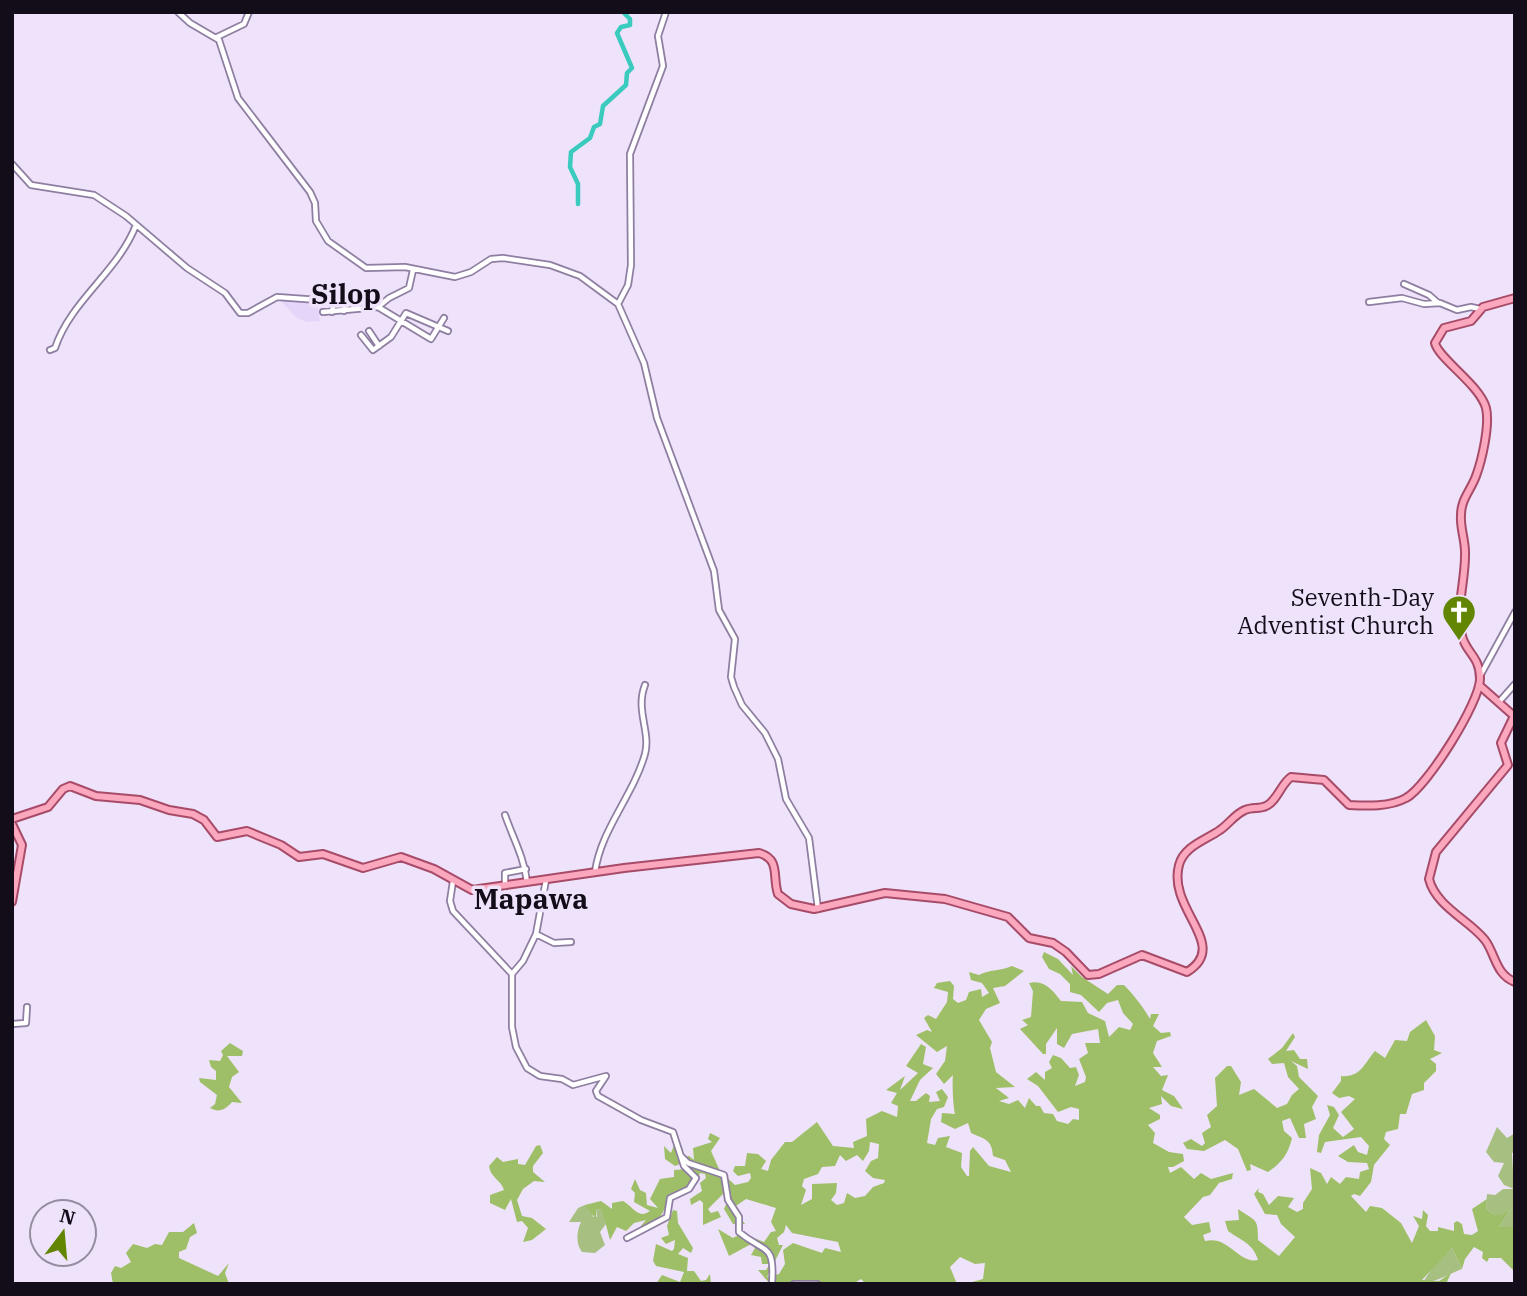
<svg xmlns="http://www.w3.org/2000/svg" width="1527" height="1296" viewBox="0 0 1527 1296" font-family="'IBM Plex Serif',serif">
<style>
.built{fill:#e5d5f9}
.green{fill:#a7c082}
.forest{fill:#9ebf67;fill-rule:evenodd}
.lines{fill:none;stroke-linecap:round;stroke-linejoin:round}
.river{stroke:#3acbbe;stroke-width:4.5}
.minor-casing{stroke:#8e7ea1;stroke-width:8}
.major-casing{stroke:#a84b68;stroke-width:10}
.minor{stroke:#fff;stroke-width:4.5}
.major{stroke:#fba7be;stroke-width:6}
.labels{text-anchor:middle;stroke-width:7;stroke-linejoin:round;paint-order:stroke}
.poi-label{font-size:24px;fill:#130d1a;stroke:#eee3fa;text-anchor:end}
.quarter-label{font-size:28px;font-weight:bold;fill:#130d1a;stroke:#eee3fa}
</style>
<rect width="100%" height="100%" fill="#eee3fa"/>
<!-- built -->
<path class="built" d="M278 298 317 300 320 321 307 322 297 318Z"/>
<!-- green -->
<path class="green" d="M1497 1127 1507 1138 1515 1133V1152L1512 1153 1513 1171 1515 1169V1227H1499L1511 1209 1502 1216 1492 1214 1486 1208 1487 1194 1495 1195 1503 1189H1514L1504 1185 1498 1176 1504 1163 1494 1162 1486 1152Z
M585 1205 591 1208 593 1217H597L596 1209 603 1210 606 1224 600 1232 605 1245 595 1253 582 1252C575 1243 577 1230 581 1222H569L578 1208Z
M1452 1248 1462 1269C1448 1274 1439 1282 1423 1282L1435 1264Z"/>
<!-- forest -->
<path class="forest" d="M1044 952 1058 959 1073 975 1071 966 1082 977 1108 994 1117 985H1124C1133 994 1144 1008 1150 1019L1151 1014H1159L1153 1026 1161 1033 1170 1032 1171 1036 1157 1041 1153 1053 1162 1067H1153L1161 1076 1168 1075 1162 1090 1174 1096 1183 1109 1171 1106 1161 1096 1162 1104 1149 1108 1160 1115V1119L1148 1125 1155 1133 1153 1143 1169 1152 1183 1154 1184 1161 1173 1167H1168L1170 1173 1181 1167 1194 1179 1201 1173 1211 1179 1233 1173 1232 1179 1219 1183 1210 1195 1203 1197 1184 1217 1192 1225 1209 1222 1211 1232 1203 1235 1205 1241C1229 1235 1238 1264 1258 1260 1253 1243 1240 1240 1228 1231L1225 1221 1239 1220 1238 1209C1256 1222 1258 1217 1258 1240L1279 1256 1295 1237 1281 1224 1277 1215 1265 1214 1254 1194 1259 1188 1258 1192 1263 1194 1269 1205 1278 1196 1294 1198 1288 1207 1297 1212 1303 1209V1203L1312 1189 1310 1168 1321 1173 1327 1184 1331 1177 1340 1184 1346 1177 1359 1179 1360 1172 1369 1169 1367 1163 1348 1162 1338 1156 1354 1145 1358 1152 1367 1155 1369 1146 1361 1137 1325 1142 1321 1153 1317 1152 1319 1135 1330 1115 1327 1105 1334 1107 1339 1115 1333 1128 1343 1137 1354 1129 1341 1112 1355 1099 1349 1096 1339 1098 1332 1093 1341 1081V1076C1361 1078 1365 1062 1375 1051L1385 1058 1395 1040 1407 1041 1410 1032 1426 1020 1435 1036 1434 1050 1442 1053 1430 1059 1436 1064V1071L1424 1083V1090L1412 1094 1406 1114H1400L1398 1129 1386 1132 1384 1139 1390 1145 1374 1165 1371 1182 1360 1196 1354 1194 1351 1196 1366 1212 1370 1206 1382 1208 1401 1223 1412 1243 1419 1226 1413 1216 1422 1219 1423 1210 1428 1215 1426 1226 1430 1231H1438V1227L1454 1231V1223L1457 1221 1462 1224 1464 1234 1472 1235 1478 1231 1472 1209 1487 1199 1486 1208 1492 1214 1502 1215 1511 1209 1499 1227H1515V1272L1501 1258H1489L1487 1262 1482 1258 1483 1252 1474 1247 1465 1259 1462 1269 1452 1248 1422 1280 1439 1281 1451 1273 1446 1284H965L983 1279 985 1263 975 1264 960 1257 950 1267 957 1284H866L861 1279 853 1284H770L758 1270H766L770 1264H762L761 1257 751 1255 755 1248 753 1243 729 1256 718 1229 733 1238 742 1233 764 1242 771 1232 776 1231 771 1222 776 1208 746 1199 733 1208 745 1224H733L724 1209 728 1200 724 1193 708 1209 711 1213 718 1211 721 1217 703 1225V1203L700 1200 691 1205 690 1199 702 1191 700 1183 706 1178 705 1174 700 1173C696 1187 682 1192 669 1194 664 1213 662 1221 640 1227L646 1220 634 1223 626 1231 617 1227 610 1240 602 1210 596 1209V1219L585 1205 601 1201 612 1209V1203L623 1201C633 1206 638 1220 650 1211L634 1202 635 1193 631 1189 635 1179 640 1190 646 1193 647 1205 658 1208 650 1199 660 1179 674 1177V1170L687 1169 682 1163 675 1166 665 1159 664 1146 671 1153 674 1145H678L682 1147 683 1157 689 1156 694 1160 693 1148 712 1142 708 1139 710 1133 720 1138 711 1151 720 1171 735 1185 748 1182 751 1178 750 1173 738 1176 733 1171 735 1166H745L747 1153 758 1154 766 1161 761 1169 768 1171 771 1160 785 1142H792L817 1122 833 1146 854 1148 853 1142 867 1136 866 1119 882 1111 897 1117 898 1106 891 1103 897 1093 886 1090 905 1076 900 1090 918 1073 906 1066 921 1044 926 1047 923 1064 933 1068 920 1080 910 1101H916L926 1093 930 1096 929 1102 940 1101 936 1092 942 1089 948 1097 944 1107 937 1109 931 1119 927 1143 935 1145 938 1138 950 1136 946 1147 962 1153 961 1167 967 1176H969L970 1151 973 1147 989 1166 1011 1172 1005 1160 993 1156C992 1139 984 1139 971 1133L968 1123 955 1129 941 1122 942 1113 955 1114C953 1107 952 1082 953 1075L944 1084 936 1074 945 1061 947 1046 937 1052 916 1035 927 1030 932 1032 924 1018 928 1015 936 1019 947 1002 948 992 934 988 937 983 950 981 954 986 953 999 958 1003 966 1000 969 992 981 989 982 997 989 993 982 983 971 980 969 972 979 975C991 969 1001 971 1012 966L1024 971 1005 986 993 988 1000 1003 986 1009 979 1020 992 1042 990 1048 996 1072 1015 1087 996 1088 1009 1098 999 1101 1009 1104 1018 1100 1025 1108 1029 1098 1036 1106H1040L1044 1113 1053 1114 1057 1121 1068 1124 1073 1119 1079 1120V1109L1071 1107 1058 1112 1038 1086 1027 1079 1036 1072 1045 1080V1072L1052 1068 1049 1062 1053 1055 1061 1058 1070 1068 1076 1067 1079 1075 1075 1086 1085 1082 1086 1077 1079 1059 1088 1053 1085 1043H1100L1098 1029 1072 1034 1064 1048 1057 1044V1028L1046 1044V1054H1043L1020 1029 1028 1025 1022 1020 1031 1017 1033 991 1029 983C1045 979 1053 991 1061 1001L1082 1002 1088 1013 1105 1021 1109 1037 1119 1027 1130 1030 1133 1024 1123 1013 1118 1000 1107 1003 1099 1012 1081 995 1070 992V984L1060 974 1049 969 1042 957ZM870 1142 879 1144 878 1158 871 1161 865 1171 873 1178 885 1180 884 1183 873 1187 865 1196 855 1198 847 1193 844 1203 837 1205 831 1200 836 1193 837 1183 812 1184V1199L801 1205 806 1190 802 1186 804 1179 818 1174 822 1167 835 1166 840 1155 846 1161 857 1155 863 1161 869 1151ZM786 1225 792 1233 838 1242 841 1252 825 1248 822 1253 793 1243 783 1250 785 1264 779 1274 767 1277 783 1245H779L777 1238 784 1232Z
M1293 1033 1295 1037 1286 1051 1294 1050 1300 1059H1307L1308 1069 1291 1061 1297 1066 1299 1077 1318 1096 1312 1107 1316 1119 1304 1124 1306 1138H1299L1290 1118 1282 1121 1284 1131 1292 1138C1288 1155 1281 1163 1268 1172L1250 1164 1251 1170 1247 1171 1238 1149 1225 1140 1204 1151 1187 1149 1183 1143 1191 1139 1202 1146 1205 1143 1202 1133 1211 1127 1207 1115 1217 1106 1215 1078 1227 1066H1231L1241 1082 1239 1095 1254 1089 1277 1108 1287 1104 1292 1095 1299 1089 1288 1077 1284 1063 1272 1064 1268 1059 1282 1048Z
M230 1043 243 1051 242 1056H227L239 1072 232 1077 229 1087 242 1103 232 1102C225 1110 219 1113 210 1108L215 1104 217 1095 200 1082 199 1078 216 1080V1071L211 1067 209 1060 220 1061 223 1055 221 1051Z
M540 1145 543 1153 533 1166V1172L545 1182 534 1181 523 1189 517 1200 522 1216 532 1218 546 1229 532 1240 523 1242 528 1228 522 1221 517 1222 511 1199 505 1210 490 1203V1195L504 1190C501 1180 490 1177 489 1166L497 1157 503 1162 518 1159V1164L525 1165 536 1146Z
M673 1210 677 1211 678 1223 693 1248 691 1253 683 1248 678 1254 688 1258 687 1271H694L701 1281 706 1280 710 1274 711 1284H656L662 1275 680 1282 684 1272 656 1266 653 1261 656 1244 672 1251 674 1249 675 1240 666 1244 661 1238 669 1235 667 1226Z
M194 1223 197 1233 190 1237 186 1249 179 1252V1258L218 1276 229 1263 225 1273 229 1284H113L111 1273 115 1266 121 1268 131 1262 126 1253 133 1244 147 1248 155 1244 162 1245 169 1232H183Z"/>
<g class="lines">
<!-- river -->
<path class="river" d="M578 204V184L570 167 571 152 590 138 594 127 600 124 603 106 626 85 627 73 632 68 617 33 621 27 630 25V19L623 12"/>
<!-- minor casing -->
<g class="minor-casing">
<path id="minor" d="M178 12 190 23 219 40 238 98 310 192 315 203 316 221 328 241 366 268 405 267 455 277 471 272 491 259 503 258 550 265 580 276 618 304 628 285 631 265 630 154 663 66 658 36 666 12
M217 37 244 24 249 12
M12 164 31 185 94 195 126 216 187 268 225 293 240 313H248L277 297 332 301
M1404 284 1429 295 1437 302
M1369 302 1402 298 1424 304 1440 303 1457 310 1471 307 1480 309
M618 304 644 363 657 418 714 571 719 610 735 639 731 677 734 687 742 705 765 733 778 759 786 799 809 838 818 909
M378 307 389 298 409 288 413 270
M344 311 346 296
M323 312 378 307 431 339 444 318
M332 312 335 296H373
M369 331 379 346
M361 335 373 350 391 337 406 313 448 331
M50 350 55 348C71 300 118 272 136 225
M1480 676 1515 612
M1499 702 1515 684
M505 815C513 838 524 857 527 882
M595 872C601 829 633 796 645 754 651 732 635 710 645 685
M546 880 536 934 523 961 512 974V1027L516 1047 527 1068 540 1076 562 1079 573 1085 606 1076 596 1091 598 1096 641 1120 673 1132 684 1166 696 1178 689 1189 670 1198 667 1217 627 1238
M453 881 450 901 453 911 512 974
M505 886V873L526 869
M536 934 554 943 571 942
M12 1024 26 1023 27 1007
M681 1156 688 1163 724 1175 728 1200 739 1217V1232C765 1254 775 1242 772 1284
M794 1284H817"/>
</g>
<!-- major casing -->
<g class="major-casing">
<path id="major" d="M1479 685 1514 716 1501 743 1508 765 1436 852 1429 879C1436 908 1475 923 1487 943 1496 958 1497 975 1515 982
M12 819 48 807 63 789 70 786 96 796 140 800 169 810 193 814 204 820 217 837 247 831 281 845 299 857 323 854 363 868 401 857 434 869 472 890 624 868 759 853C781 859 772 877 778 894L791 904 814 909 885 893 945 899 1008 917 1029 938 1053 943 1066 952 1088 975 1099 974 1142 955 1187 972C1231 945 1167 910 1179 865 1184 846 1206 840 1220 830 1229 824 1235 814 1245 810 1252 807 1260 809 1266 806 1277 801 1281 784 1291 777L1324 780 1349 805C1367 806 1390 807 1406 798 1427 787 1480 702 1480 679 1480 656 1466 653 1462 636 1455 609 1466 579 1465 552 1465 539 1460 528 1461 515 1461 499 1471 490 1476 476 1482 460 1490 425 1486 408 1480 385 1438 358 1435 343L1444 328 1471 321 1483 307 1515 298
M12 824 22 845 12 902"/>
</g>
<!-- minor -->
<use href="#minor" class="minor"/>
<!-- major -->
<use href="#major" class="major"/>
</g>
<!-- icons -->
<defs>
<g id="church-pin" transform="scale(1.75)"><path d="M0 17L-7.5 6A9.5 9.5 0 1 1 7.5 6Z" fill="#628502" stroke="#eee3fa"/><path d="M-1.2-6h2.4v3.5h3.3v2.4h-3.3V6h-2.4V-.1h-3.3v-2.4h3.3Z" fill="#fff"/></g>
</defs>
<g fill-rule="evenodd">
<use href="#church-pin" x="1459" y="612"/>
</g>
<g class="labels">
<!-- poi labels -->
<g class="poi-label">
<text x="1434" y="606">Seventh-Day<tspan x="1434" dy="28">Adventist Church</tspan></text>
</g>
<!-- quarter labels -->
<g class="quarter-label">
<text x="346" y="304">Silop</text>
<text x="531" y="909">Mapawa</text>
</g>
</g>
<!-- border -->
<rect width="1527" height="1296" fill="none" stroke="#130d1a" stroke-width="28"/>
<!-- north arrow -->
<g transform="translate(63 1233) rotate(16)"><circle r="33" fill="#eee3fa" stroke="#968da0" stroke-width="2"/>
<path d="M0-5L12 26L0 18L-12 26Z" fill="#628502"/>
<text y="-10" font-size="19" font-weight="bold" text-anchor="middle" fill="#130d1a">N</text>
</g>
</svg>
